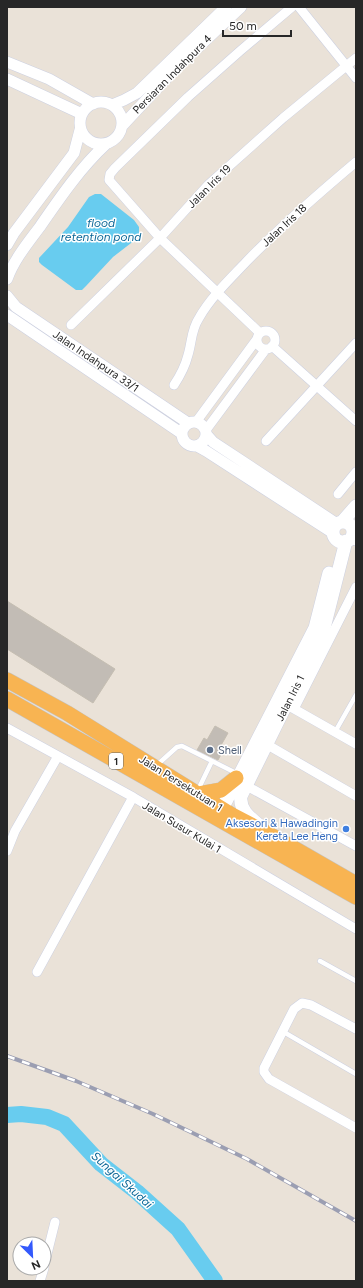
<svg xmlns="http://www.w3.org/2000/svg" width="363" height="1288" viewBox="0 0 363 1288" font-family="Figtree,sans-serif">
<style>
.water{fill:#68ccef}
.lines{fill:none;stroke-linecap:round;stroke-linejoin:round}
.river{stroke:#68ccef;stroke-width:16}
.building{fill:#c2bcb5;stroke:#c5beb2}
.service-casing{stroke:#cdd1e1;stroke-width:5.5}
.minor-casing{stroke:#cdd1e1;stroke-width:10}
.tertiary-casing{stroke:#cdd1e1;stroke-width:12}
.secondary-casing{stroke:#cdd1e1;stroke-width:14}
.trunk-casing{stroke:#c3c3c3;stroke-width:16}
.service{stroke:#fff;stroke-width:4.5}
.minor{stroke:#fff;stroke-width:9}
.tertiary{stroke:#fff;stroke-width:11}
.secondary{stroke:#fff;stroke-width:13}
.trunk{stroke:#f8b452;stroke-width:15}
.rail-casing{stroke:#9b9eb2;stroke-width:4}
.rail{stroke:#fff;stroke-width:2.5;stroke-dasharray:8;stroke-linecap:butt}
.service-dot{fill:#5c6f8a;stroke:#fff;stroke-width:1.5}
.shop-dot{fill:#3f7fe0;stroke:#fff;stroke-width:1.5}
.labels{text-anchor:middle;stroke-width:3;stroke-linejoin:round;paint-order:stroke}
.shield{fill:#fff;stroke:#686868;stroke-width:1}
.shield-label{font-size:10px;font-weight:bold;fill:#272727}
.street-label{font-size:11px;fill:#272727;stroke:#fff}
.service-label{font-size:11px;fill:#4e5e75;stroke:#fff;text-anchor:start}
.shop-label{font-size:11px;fill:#366cbe;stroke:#fff;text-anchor:end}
.water-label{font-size:12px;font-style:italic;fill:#0b6797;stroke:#fff}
</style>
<rect width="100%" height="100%" fill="#eae2d8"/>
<!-- water -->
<path class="water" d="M95 194H101L134 220 139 227V234L135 240 113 257 86 286 82 290H76L42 265 39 262V258L68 227 89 197Z"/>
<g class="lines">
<!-- river -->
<path class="river" d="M7 1115 21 1114 47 1117 64 1124 101 1164 137 1192 178 1229 215 1281"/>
</g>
<!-- building -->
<path class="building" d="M7 601 115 669 93 703 7 649Z
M215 726 228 733 220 747 224 749 218 760 197 750 204 738 207 740Z"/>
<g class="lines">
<!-- service casing -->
<g class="service-casing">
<path id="service" d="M335 732 356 695
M157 765 177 747 182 746 238 774
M198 790 212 761
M320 961 356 981
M282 1031 356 1074"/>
</g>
<!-- minor casing -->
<g class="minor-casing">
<path id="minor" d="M299 7 356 78
M71 325 160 238 208 185 283 118 356 58
M257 340a9 9 0 1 1 18 0a9 9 0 1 1-18 0Z
M260 333 160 238 109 180 110 174 115 168 188 97 240 51 292 7
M272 346 356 421
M174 385C180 376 185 367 188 355 192 342 191 330 199 318 211 297 229 280 246 262 281 226 318 194 356 162
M196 422 257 339
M206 430 266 349
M266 441 356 343
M338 494 356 472
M289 706 356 744
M294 709 356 587
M7 728 133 797 356 929
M266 744 356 796
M245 785 356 846
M7 851 15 831 58 756
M37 972 133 797
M356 1029 311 1005 302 1003 294 1009 264 1068V1072L269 1079 356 1128
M44 1266 55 1222
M40 1281 44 1268"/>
</g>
<!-- tertiary casing -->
<g class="tertiary-casing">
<path id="tertiary" d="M7 62 49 79 93 104
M7 79 82 114
M80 123a21 21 0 1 1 42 0a21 21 0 1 1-42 0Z
M112 105 124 100 137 93 226 7
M122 126 174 70 241 7
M7 245 14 233 74 153 80 130
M7 279C14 260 27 244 39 228 59 199 80 168 106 144
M7 296 16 307 188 423
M7 315 181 433
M182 434a12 12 0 1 1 24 0a12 12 0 1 1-24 0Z
M206 434 213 442 337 524
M197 446 206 451 333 533
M351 537 356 540"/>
</g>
<!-- secondary casing -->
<g class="secondary-casing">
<path id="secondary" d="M342 522 356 506
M333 532a10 10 0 1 1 20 0a10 10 0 1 1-20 0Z
M222 809 315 628 329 573
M259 825C249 817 239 809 241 796L324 628 346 541"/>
</g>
<!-- trunk casing -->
<g class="trunk-casing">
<path id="trunk" d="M7 680 67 713 230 814 276 838 356 884
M7 699 356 897
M199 794 221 790 236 778"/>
</g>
<!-- service -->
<use href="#service" class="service"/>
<!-- minor -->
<use href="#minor" class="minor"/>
<!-- tertiary -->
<use href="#tertiary" class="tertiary"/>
<!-- secondary -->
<use href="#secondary" class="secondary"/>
<!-- trunk -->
<use href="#trunk" class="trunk"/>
<!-- rail casing -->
<g class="rail-casing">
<path id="rail" d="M7 1056 76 1081 153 1114 247 1159 356 1221"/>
</g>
<!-- rail -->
<use href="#rail" class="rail"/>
</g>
<!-- markers -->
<circle class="service-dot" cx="210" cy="750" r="4"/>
<circle class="shop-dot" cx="346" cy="829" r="4"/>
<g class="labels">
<!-- shield labels -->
<rect class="shield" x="109" y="753" width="14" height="16" rx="3"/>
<g class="shield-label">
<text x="116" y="765">1</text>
</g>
<!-- street labels -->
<g class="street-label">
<text transform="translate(172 74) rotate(-45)" y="4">Persiaran Indahpura 4</text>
<text transform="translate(209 186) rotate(-45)" y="4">Jalan Iris 19</text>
<text transform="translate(284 225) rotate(-43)" y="4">Jalan Iris 18</text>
<text transform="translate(96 361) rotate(34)" y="4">Jalan Indahpura 33/1</text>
<text transform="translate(290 698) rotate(-63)" y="4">Jalan Iris 1</text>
<text transform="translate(181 783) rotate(32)" y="4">Jalan Persekutuan 1</text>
<text transform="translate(182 827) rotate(31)" y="4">Jalan Susur Kulai 1</text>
</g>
<!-- service labels -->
<g class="service-label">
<text x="218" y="754">Shell</text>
</g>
<!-- shop labels -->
<g class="shop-label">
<text x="338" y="827">Aksesori &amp; Hawadingin<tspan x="338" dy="13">Kereta Lee Heng</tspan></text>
</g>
<!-- water labels -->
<g class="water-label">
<text x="101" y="227">flood<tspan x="101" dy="14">retention pond</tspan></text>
<text transform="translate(122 1180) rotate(42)" y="4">Sungai Skudai</text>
</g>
</g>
<!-- border -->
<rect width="363" height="1288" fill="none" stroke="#272727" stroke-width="16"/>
<!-- north arrow -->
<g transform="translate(32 1256) rotate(156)"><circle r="19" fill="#ffffff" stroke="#a9a9a9"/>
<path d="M0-3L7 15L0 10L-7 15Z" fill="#3359fc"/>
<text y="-6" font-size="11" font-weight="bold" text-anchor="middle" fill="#272727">N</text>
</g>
<!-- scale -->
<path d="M223 30v6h68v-6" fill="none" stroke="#272727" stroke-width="2"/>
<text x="229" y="30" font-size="12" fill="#272727" stroke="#ffffff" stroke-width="3" paint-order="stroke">50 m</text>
</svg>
